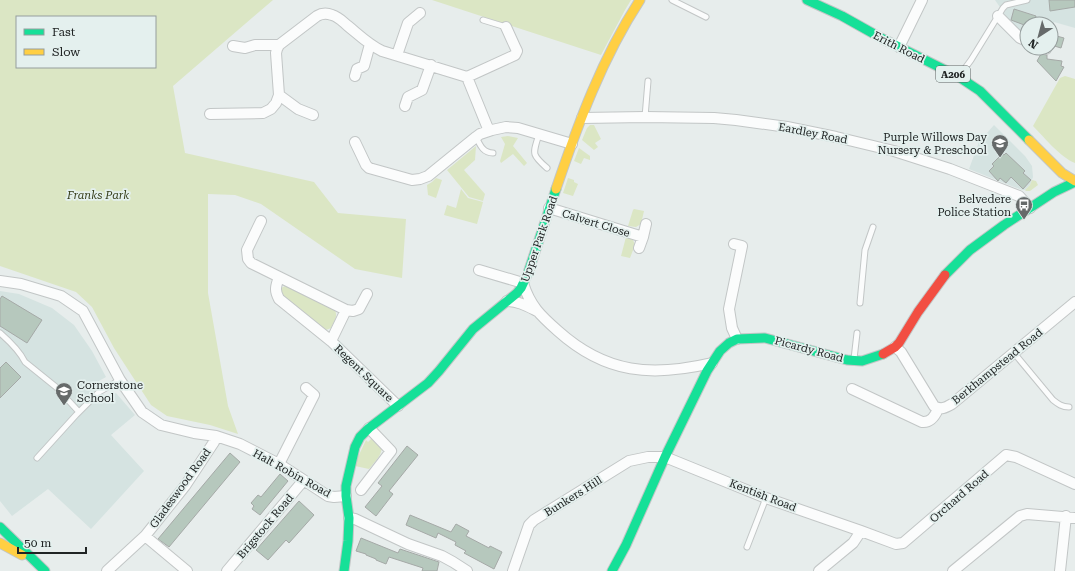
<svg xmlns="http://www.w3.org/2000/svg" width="1075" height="571" viewBox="0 0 1075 571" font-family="'Roboto Serif',serif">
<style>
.built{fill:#d5e3e1}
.green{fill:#dbe6c4;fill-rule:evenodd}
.building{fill:#b6c8bd;stroke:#a5a9a7}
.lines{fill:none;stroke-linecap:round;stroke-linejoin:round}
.lane-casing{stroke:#c2c6c6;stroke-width:7}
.street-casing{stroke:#c2c6c6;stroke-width:12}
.fast-casing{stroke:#c2c6c6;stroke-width:11}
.slow-casing{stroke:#c2c6c6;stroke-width:11}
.jam-casing{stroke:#c2c6c6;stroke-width:11}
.lane{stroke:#fbfcfc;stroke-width:5}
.street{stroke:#fbfcfc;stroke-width:10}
.fast{stroke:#16e098;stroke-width:9}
.slow{stroke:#ffcf43;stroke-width:9}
.jam{stroke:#f24e42;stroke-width:9}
.labels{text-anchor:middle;stroke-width:3.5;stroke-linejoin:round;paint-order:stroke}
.shield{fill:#e4f0ee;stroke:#5b6161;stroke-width:1}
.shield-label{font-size:10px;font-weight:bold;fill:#202424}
.street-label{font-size:11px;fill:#202424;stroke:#e4f0ee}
.poi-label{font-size:11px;fill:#202424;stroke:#e4f0ee;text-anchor:end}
.park-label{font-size:11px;font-style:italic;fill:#363e19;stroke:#e4f0ee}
</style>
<rect width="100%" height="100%" fill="#e7edec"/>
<!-- built -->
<path class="built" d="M995 0H1075V28L1054 22 1051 35V24H1027V38L1019 35Z
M994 125 1025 156 1032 166 1033 177 1030 185 1025 190H1022L969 169 979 142Z
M0 291 19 294 52 308 74 325 92 351 106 377 97 382 99 392 108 397 116 393 135 415 111 435 144 471 91 529 48 489 12 516 0 501Z"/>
<!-- green -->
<path class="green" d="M0 0H273L173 86 185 153 314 182 338 213 406 219 402 278 355 269 261 204 235 195 208 194V293L228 406 238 434 210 425 167 416 151 405 114 348 92 307 76 292 0 266ZM17 17H155V67H17Z
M432 0H631L625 10 601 55Z
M1065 76 1075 79V163C1060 157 1044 137 1033 126L1060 78Z
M590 125H594L601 139 595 143 598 147 594 150 582 140 587 128Z
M508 136 518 138 513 146 527 163 524 166 513 154 501 163 500 161 505 144 501 137Z
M476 146 475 160 464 170 485 194 483 201 469 197 447 170Z
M579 148 590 156V160L584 158 581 164 574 161Z
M436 178 442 180 436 198 428 195 427 185 432 182Z
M568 178 574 180V182L578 184 573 196 563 193Z
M1032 180 1036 181 1038 185 1030 191H1026L1025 190 1030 185Z
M461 189 468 198 483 202 477 224 444 215 447 205 456 208Z
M634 209 644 211 641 224 636 227 628 226 633 210Z
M626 237 633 240 635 245 630 258 621 256Z
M285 286 334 309C339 316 334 321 331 328L326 330 323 329 280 295 281 288Z
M371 439C391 446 378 458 369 469L355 466 358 457 366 440 368 442Z"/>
<!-- building -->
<path class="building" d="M1049 0H1075V7L1050 11Z
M1014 9 1036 16 1034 24H1027V26L1011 20Z
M1053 35 1064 38 1061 48 1051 45Z
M1041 54 1047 55V59L1062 61 1061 66 1064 67 1056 81 1037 61Z
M1006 153 1025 171 1023 173 1031 180 1023 189 1011 177 1006 183 1000 178 998 181 989 171 994 166 992 164 1002 154 1004 155Z
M2 296 42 320 27 343 0 326V299Z
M6 362 21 377 0 398V368Z
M407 446 418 455 389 491 393 494 376 516 365 507 382 486 378 483Z
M230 453 240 462 169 547 158 539Z
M280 474 288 481 260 515 252 509 254 506 251 503 258 495 261 497Z
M299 501 314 515 289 543 286 540 268 560 256 550Z
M410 515 451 532 456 524 469 531 466 536 489 548 490 546 502 552 494 569 464 553 466 551 455 545 456 542 438 533 436 538 406 525Z
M361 538 398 553 400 549 439 562 437 571H422L423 568 389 557 386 564 376 560V559L366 555V554L356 551Z"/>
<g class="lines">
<!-- lane casing -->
<g class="lane-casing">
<path id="lane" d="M672 0 706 17
M483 20 506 27
M960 75 971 60 1003 8 1006 5 1027 0
M645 117 648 81
M539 134C533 154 531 154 547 168
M476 137C480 145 483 153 493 153
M860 303 865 250 873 227
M0 333C8 340 20 352 25 362L56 387 79 412
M1014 353 1053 400C1058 404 1062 407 1069 407
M854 359 857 333
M37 458 76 415 99 392 120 380
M747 547 766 498"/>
</g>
<!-- street casing -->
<g class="street-casing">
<path id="street" d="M998 16 1020 38 1027 41
M233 46 245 48 255 45H279
M899 47 922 0
M1043 48 1046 49
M397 55 408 23 420 13
M355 76 357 69 364 66 370 44
M467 77 515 55 517 51 516 49 506 27
M279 95 298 109 313 115
M405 106 408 97 422 90 431 65
M210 114 263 113 271 109 276 103 279 95 276 53 277 49 279 45 317 16C322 13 327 13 332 15 339 17 343 22 348 26 359 35 369 45 382 51L467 77 489 131
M582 118 645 117 714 118 736 120 787 127 836 137 894 151 950 169 1019 196 1030 208
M355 142 366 165 369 168 412 180 420 179 428 176 476 137 480 134 492 130 506 127 518 128 572 144
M549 208 643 237 639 248
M261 221 247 250 248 259 251 263 346 310 331 341 398 406
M643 237 646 224
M734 244 742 246 729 309 732 328 737 339
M479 270 523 283C530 306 541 316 558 331 606 374 652 377 712 363
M279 277C276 286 274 290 279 299L331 341
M0 281 21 284 61 296 83 311 120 380 142 412 161 425 194 433 216 436 240 444 279 464 328 496 334 497 346 496
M507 301C518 301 527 306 537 311
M346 310 353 311 359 309 367 294
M895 347 901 352 934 406C941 410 945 408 952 404L1075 302
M852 389 922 422C931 423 935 416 938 409
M279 464 314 395 306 388
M361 490 391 451 369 428
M349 518 355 519 408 544 442 556 453 562 467 571
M145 536 187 571
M107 571 145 536 185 486 214 442 216 436
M227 571 303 481
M513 571 529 525 534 520 629 461 648 457H665L766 498 861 531 896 544 903 543 1006 455 1016 457 1075 484
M819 571 853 543 861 531
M953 571 1020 516 1027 514 1075 518
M1060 571 1066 516"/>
</g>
<!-- fast casing -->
<g class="fast-casing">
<path id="fast" d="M807 0 842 16 883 39 959 77 980 91 1029 140
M945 275 970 250 1004 225 1054 192 1075 182
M0 527 45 571
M344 571 348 541 349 518 346 496V486L355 447 360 437 369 428 428 383 439 371 473 329 517 293 521 288 528 273 556 189
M612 571 626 545 665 457 707 371 720 351 729 343 737 339 765 338 847 360 862 361 883 354"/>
</g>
<!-- slow casing -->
<g class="slow-casing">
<path id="slow" d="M1029 140 1062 173 1075 181
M556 189C578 124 602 58 640 0
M0 543 22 555"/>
</g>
<!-- jam casing -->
<g class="jam-casing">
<path id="jam" d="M883 354 895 347 899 343 918 312 945 275"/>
</g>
<!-- lane -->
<use href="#lane" class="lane"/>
<!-- street -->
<use href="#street" class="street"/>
<!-- fast -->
<use href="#fast" class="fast"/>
<!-- slow -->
<use href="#slow" class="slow"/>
<!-- jam -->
<use href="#jam" class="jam"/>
</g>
<!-- icons -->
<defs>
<g id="school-pin" transform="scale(0.9)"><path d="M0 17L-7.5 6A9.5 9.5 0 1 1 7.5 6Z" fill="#666a6a" stroke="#e4f0ee"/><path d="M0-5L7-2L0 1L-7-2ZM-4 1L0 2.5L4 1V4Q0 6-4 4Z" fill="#fff"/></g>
<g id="bus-pin" transform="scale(0.9)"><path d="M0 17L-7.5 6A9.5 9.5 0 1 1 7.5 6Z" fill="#666a6a" stroke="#e4f0ee"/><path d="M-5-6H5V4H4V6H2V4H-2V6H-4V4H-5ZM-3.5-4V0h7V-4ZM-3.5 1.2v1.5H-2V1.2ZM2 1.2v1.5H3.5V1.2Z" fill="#fff"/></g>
</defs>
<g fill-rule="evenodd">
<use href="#school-pin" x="1000" y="143"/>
<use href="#bus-pin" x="1024" y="205"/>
<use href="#school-pin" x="64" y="391"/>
</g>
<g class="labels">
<!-- shield labels -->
<rect class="shield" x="936" y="66" width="34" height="16" rx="3"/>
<g class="shield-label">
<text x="953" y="78">A206</text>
</g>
<!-- street labels -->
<g class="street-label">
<text transform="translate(899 47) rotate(27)" y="4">Erith Road</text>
<text transform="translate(813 133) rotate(11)" y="4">Eardley Road</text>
<text transform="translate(596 223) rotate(17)" y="4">Calvert Close</text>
<text transform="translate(539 239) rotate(-71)" y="4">Upper Park Road</text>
<text transform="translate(809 349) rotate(15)" y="4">Picardy Road</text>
<text transform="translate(997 366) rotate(-39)" y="4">Berkhampstead Road</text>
<text transform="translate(364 373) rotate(44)" y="4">Regent Square</text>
<text transform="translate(292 473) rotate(29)" y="4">Halt Robin Road</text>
<text transform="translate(180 488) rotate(-54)" y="4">Gladeswood Road</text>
<text transform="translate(763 495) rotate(21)" y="4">Kentish Road</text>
<text transform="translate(573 496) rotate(-32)" y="4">Bunkers Hill</text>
<text transform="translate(959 496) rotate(-41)" y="4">Orchard Road</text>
<text transform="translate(265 526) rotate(-50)" y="4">Brigstock Road</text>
</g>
<!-- poi labels -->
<g class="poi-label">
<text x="987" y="141">Purple Willows Day<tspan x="987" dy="13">Nursery &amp; Preschool</tspan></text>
<text x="1011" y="203">Belvedere<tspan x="1011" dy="13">Police Station</tspan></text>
<text x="77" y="389" text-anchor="start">Cornerstone<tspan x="77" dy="13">School</tspan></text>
</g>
<!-- park labels -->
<g class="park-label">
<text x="98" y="199">Franks Park</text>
</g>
</g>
<!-- legend -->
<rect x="16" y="16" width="140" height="52" fill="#e4f0ee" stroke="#969e9d"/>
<rect x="24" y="29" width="20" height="6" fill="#16e098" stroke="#969e9d"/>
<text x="52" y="36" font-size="12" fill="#202424">Fast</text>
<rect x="24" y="49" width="20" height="6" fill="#ffcf43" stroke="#969e9d"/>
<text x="52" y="56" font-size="12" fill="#202424">Slow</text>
<!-- north arrow -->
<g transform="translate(1039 36) rotate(216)"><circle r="19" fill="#e4f0ee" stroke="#969e9d"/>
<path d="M0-3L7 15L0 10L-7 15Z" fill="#666a6a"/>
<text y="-6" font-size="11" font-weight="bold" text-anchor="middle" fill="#202424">N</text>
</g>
<!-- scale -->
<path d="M18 547v6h68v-6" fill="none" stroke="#202424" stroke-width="2"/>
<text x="24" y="547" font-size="12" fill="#202424" stroke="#e4f0ee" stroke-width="3" paint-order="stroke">50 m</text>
</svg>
